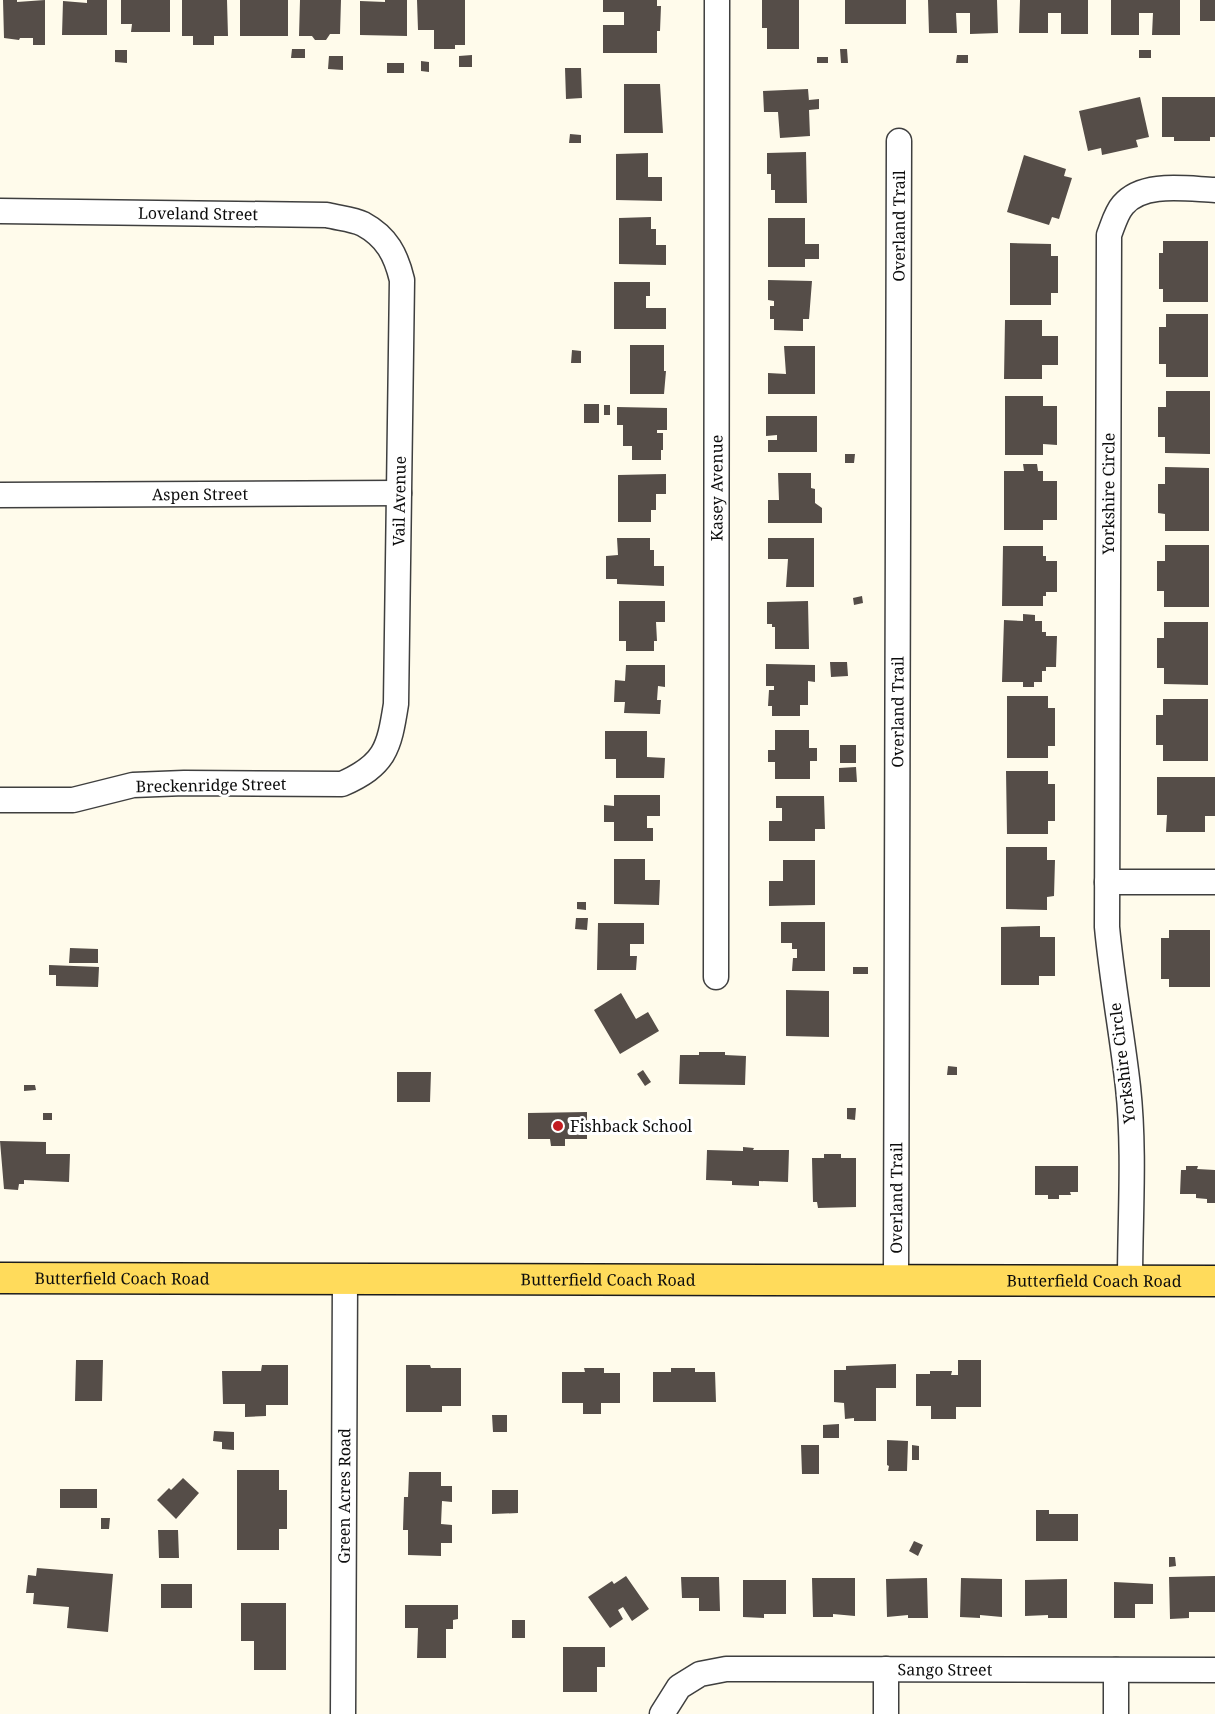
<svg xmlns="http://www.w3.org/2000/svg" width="1215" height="1714" viewBox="0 0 1215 1714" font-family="'Noto Serif',serif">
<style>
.building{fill:#554d48}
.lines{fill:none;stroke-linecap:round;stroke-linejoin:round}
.minor-casing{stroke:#3f3f3f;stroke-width:27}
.major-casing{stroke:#1d1d1d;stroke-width:33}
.minor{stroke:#fff;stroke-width:24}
.major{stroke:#ffdb5b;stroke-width:30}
.poi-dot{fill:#c31c20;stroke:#fff;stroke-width:2}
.labels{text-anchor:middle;stroke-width:6;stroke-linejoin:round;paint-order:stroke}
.street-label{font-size:16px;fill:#0c0c0c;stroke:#fff}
.poi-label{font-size:16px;fill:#0c0c0c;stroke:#fff;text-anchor:start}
</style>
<rect width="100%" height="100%" fill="#fffbeb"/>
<!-- building -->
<path class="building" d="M3 0H17V2L45 0V45H33V38H20L19 40 4 38Z
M87 0H107V35H62L63 1 87 3Z
M121 0H170V32H131L132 24H121Z
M182 0H227L228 36H214V45H193V36H182Z
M240 0H288V36H240Z
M300 0H341L340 34H330L326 40H315L312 36H299Z
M385 0H407V36L360 35V1L385 2Z
M417 0H465V45H455V49H434V30H418Z
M603 0H657V6H661L660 31H657V53H603V25H624V12H603Z
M762 0H799V49H767V28H762Z
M845 0H906V24H845Z
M928 0H997L998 33 970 34V13H956L957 33H929Z
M1020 0H1088V34H1061V13H1048V33H1019Z
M1111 0H1180V35H1152L1153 13H1139V35H1111Z
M1200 0H1215V21H1200Z
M292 49H305V58H291Z
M840 49H847L848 63H841Z
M115 50H127V63L115 62Z
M1139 50H1151V58H1139Z
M472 55V67H459V56Z
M957 55H968V63H956Z
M329 56H343V70L328 69Z
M817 57H828V63H817Z
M421 61 429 62V72L421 71Z
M387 63H404V73H387Z
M565 68H581L582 98 566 99Z
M624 84H660L663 133H624Z
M808 89 809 101V100L819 99V109L809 110 810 136 780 138 778 112H764L763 91Z
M1140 97 1149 137 1136 140 1138 147 1102 155 1101 148 1088 151 1079 111Z
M1162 97H1215V137H1210V141H1174V137H1162Z
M570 134 581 135V143H569Z
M806 152 807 203H775V190H771V174H767V153Z
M648 153V177H662V201L616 200V154Z
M1024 155 1066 169 1064 176 1072 178 1059 219 1052 217 1049 225 1007 212Z
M651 217V229H656V245H666V265L619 264V218Z
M768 218H805V244H819V259H805V267H768Z
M1163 241H1208V302H1163V289H1159V253H1163Z
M1010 243 1051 244V256H1058V293H1051V305H1010Z
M768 280 812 281 809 319H803V331L774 330V319H770V306H774V301L768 300Z
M614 282H650V296H646V308H666V329H614Z
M1166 314H1208V377H1166V364H1159V327H1166Z
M1005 320H1042V336H1058V365H1042V379H1004Z
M630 345H664V371H666L664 394H630Z
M784 346H815V394H768V373L786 374Z
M572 350 581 351V363H571Z
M1166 391H1210V454L1165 453V437H1158V407H1166Z
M1005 396H1043V406H1057V445L1043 444V455H1005Z
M584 404H599V423H584Z
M604 405H610V415H604Z
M617 407 667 408V430H657V433H663V450H661V460H632V446H623V425H617Z
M766 416H817V452H768V440H777V435L766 436Z
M845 454H855L854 463H845Z
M1023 464H1037L1038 471H1043V481H1057V520H1043V530H1004V471H1024Z
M1165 467 1209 468V531H1165V514L1158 513V484H1165Z
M778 473H811V488L815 489V503L822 508V523H768V500H779Z
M666 474V494H656V510H651V522H618V475Z
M617 538H650V550H654V566H664V586L617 584V579H606V556L618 555Z
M768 538H814V587H786L788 559H768Z
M1165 545H1209V607H1164V591H1157V561H1165Z
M1003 546H1043V556H1046V561H1057V592H1046V596H1043V606H1002Z
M862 596 863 603 854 605 853 598Z
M619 601H665V622H656L657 641H654V651H626V641H619Z
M808 601 809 649H775V627H772V624H767V602Z
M1023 614 1035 615V621H1042V632H1046V636H1057L1056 667H1046V671H1042V682H1034V687H1023V682H1002L1004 620 1023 621Z
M1164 622H1208V685L1164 684V668H1157V638H1164Z
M830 662H847L848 676 831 677Z
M766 664 815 665V682L808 681V705H800V716H772V706H768L769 690H774V686H766Z
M626 665H665V687L658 686 657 700H661L660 714 624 713 625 702H614L615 680 625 681Z
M1007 696H1048V708H1055V746H1048V758H1007Z
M1163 699H1208V761H1163V745H1156V715H1163Z
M775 730H809V748H817V761H810V779H775V762H768V750H775Z
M605 731H647V757L665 758 664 778H616V759H605Z
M840 745H856V763H840Z
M856 767 857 782H839V768Z
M1006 771H1048V784H1055V821H1048V834H1007Z
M1157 777H1215V816H1205V832H1166L1167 815H1157Z
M614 795H660V816H647V828H653V841H614V822H604V805L614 806Z
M776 796H824L825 829H815V841H769V821H782V808H776Z
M1006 847H1047V860H1055L1054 896 1047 897V910L1006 909Z
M614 859H645V880H660L659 905 614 904Z
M783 860H815V905L769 906V881H783Z
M577 902H586V910L577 909Z
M576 918H588L587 930 575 929Z
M781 922H825V971H792L793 958H797V949H792V943H781Z
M598 923H644V944H630V956H637L636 970H597Z
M1040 926V937H1055V976H1039V985H1001V927Z
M1169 930H1210V987H1169V979H1161V938H1169Z
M70 948 98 949V963H69Z
M49 965 99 967 98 987 56 986V975H49Z
M853 967H868V974H853Z
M786 990 829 991V1037L786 1036Z
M621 993 636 1019 648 1012 659 1031 620 1054 594 1010Z
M699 1052H725V1055L746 1056 745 1085 679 1084 680 1055H699Z
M948 1066 957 1067V1075H947Z
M643 1070 651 1082 645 1086 637 1074Z
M397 1072H431L430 1102H397Z
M24 1085H35L36 1090 24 1091Z
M847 1108H856L855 1120 847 1119Z
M587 1112V1139H565V1146H551L550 1139H528V1113Z
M43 1113H52V1120H43Z
M0 1141 46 1142V1154H70L69 1182 24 1180V1184H19L18 1190 4 1189Z
M743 1147 754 1148 753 1150H789L788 1182 759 1181V1186L732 1185V1181L706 1180 707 1150 743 1151Z
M824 1154H841V1158H856V1207L818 1208 817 1202H813L812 1158H824Z
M1035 1166H1078V1192H1070L1071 1195H1059V1199H1048V1195H1035Z
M1186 1166H1198L1197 1169 1215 1170V1203H1207V1199L1196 1198V1194H1180L1181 1170H1186Z
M76 1360H103L102 1401H75Z
M958 1360H981V1407H956V1419H931V1406H916V1374H930V1371H952L951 1375H958Z
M896 1364V1388H876V1421H854V1418L845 1419 844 1403 834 1402V1370H846V1366Z
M262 1365H288V1405H266V1416L245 1417V1404H223L222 1371H261Z
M406 1365H430L431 1368H461V1406H442V1412H406Z
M584 1368H604V1373H620V1403H601V1414H583V1403H562V1372H585Z
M671 1368H695V1372H715L716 1402H653V1372H671Z
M492 1415H507V1432H493Z
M839 1424V1438H823V1425Z
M214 1431 234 1432V1450L222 1449V1442L213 1441Z
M887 1440 908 1441 907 1471H888L889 1466 887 1465Z
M801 1445H819V1474H802Z
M912 1445 919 1446V1460H912Z
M237 1470H279V1490H287V1529H279V1550H237Z
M409 1472H441V1486H452V1502L442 1501 441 1524 452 1525V1543H441V1556L408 1555V1530H403L404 1497H408Z
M183 1478 199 1493 176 1519 157 1500 169 1488 171 1490Z
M60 1489H97V1508H60Z
M492 1490H518V1513L492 1514Z
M1036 1510H1049V1514H1078V1541H1036Z
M101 1518H110L109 1529H101Z
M158 1530H178L179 1558H159Z
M914 1541 923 1545 918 1556 909 1551Z
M1169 1557H1175L1176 1566 1169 1567Z
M37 1568 113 1574 108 1632 67 1628 69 1607 33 1604 34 1593H26L28 1575 36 1576Z
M626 1576 649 1609 632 1621 623 1607 618 1610 623 1619 610 1628 588 1597 612 1581 614 1584Z
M1215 1576V1612H1189V1618L1170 1619 1169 1577Z
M681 1577H719L720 1611H699V1598H682Z
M812 1578H855V1616L833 1614V1617H813Z
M927 1578 928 1618H908V1615L887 1617 886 1579Z
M961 1578 1002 1579V1617L980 1615V1618L960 1617Z
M1067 1579V1618H1048V1615L1025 1616V1580Z
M743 1580H786V1614H764V1618L743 1617Z
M1114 1582 1153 1584V1604H1135V1618H1114Z
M161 1584H192V1608H161Z
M241 1603H286V1670H254V1641H241Z
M405 1605H458V1619L453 1620V1629H446V1658H417L418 1628H405Z
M512 1620H525V1638H512Z
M563 1647H605V1667H597V1692H563Z"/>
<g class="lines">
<!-- minor casing -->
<g class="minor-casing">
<g id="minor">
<path id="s1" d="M0 211 327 215C338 218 353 219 363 224 387 237 396 255 402 280L396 704C389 749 385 765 342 784L184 783 133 785 73 800H0"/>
<path id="s2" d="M0 495 399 493"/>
<path d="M1107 882H1215"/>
<path id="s3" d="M716 977 717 0"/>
<path id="s4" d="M896 1280 899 141"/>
<path id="s5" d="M1130 1281C1130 1217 1135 1151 1128 1087 1122 1034 1112 981 1107 927L1109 235C1113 225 1116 213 1123 205 1143 181 1187 189 1215 190"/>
<path id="s6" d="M343 1714 345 1280"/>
<path id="s7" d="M662 1714 679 1687 700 1674 726 1669 1215 1670"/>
<path d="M886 1714V1669"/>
<path d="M1116 1714V1670"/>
</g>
</g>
<!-- major casing -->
<g class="major-casing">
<g id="major">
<path id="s8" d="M0 1278 1215 1281"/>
</g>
</g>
<!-- minor -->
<use href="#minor" class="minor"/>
<!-- major -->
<use href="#major" class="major"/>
</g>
<!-- markers -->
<circle class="poi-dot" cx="558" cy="1126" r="6"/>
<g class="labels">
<!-- street labels -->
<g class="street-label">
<text dy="6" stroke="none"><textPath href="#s1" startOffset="198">Loveland Street</textPath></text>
<text dy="6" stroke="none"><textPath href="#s4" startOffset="1054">Overland Trail</textPath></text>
<text dy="6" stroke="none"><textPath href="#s3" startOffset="489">Kasey Avenue</textPath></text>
<text dy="6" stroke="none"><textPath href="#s2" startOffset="200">Aspen Street</textPath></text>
<text dy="6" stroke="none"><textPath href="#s5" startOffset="789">Yorkshire Circle</textPath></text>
<text transform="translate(399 501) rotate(-89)" y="6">Vail Avenue</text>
<text dy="6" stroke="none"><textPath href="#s4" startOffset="568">Overland Trail</textPath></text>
<text transform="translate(211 785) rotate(-1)" y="6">Breckenridge Street</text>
<text transform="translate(1122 1063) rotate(-97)" y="6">Yorkshire Circle</text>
<text dy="6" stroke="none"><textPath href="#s4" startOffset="82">Overland Trail</textPath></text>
<text dy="6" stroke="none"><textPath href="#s8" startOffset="122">Butterfield Coach Road</textPath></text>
<text dy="6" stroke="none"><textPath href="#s8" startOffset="608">Butterfield Coach Road</textPath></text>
<text dy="6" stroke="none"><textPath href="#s8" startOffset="1094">Butterfield Coach Road</textPath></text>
<text dy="6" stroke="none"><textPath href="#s6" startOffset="218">Green Acres Road</textPath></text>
<text dy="6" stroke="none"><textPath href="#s7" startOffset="302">Sango Street</textPath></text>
</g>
<!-- poi labels -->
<g class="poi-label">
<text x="570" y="1132">Fishback School</text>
</g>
</g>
</svg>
